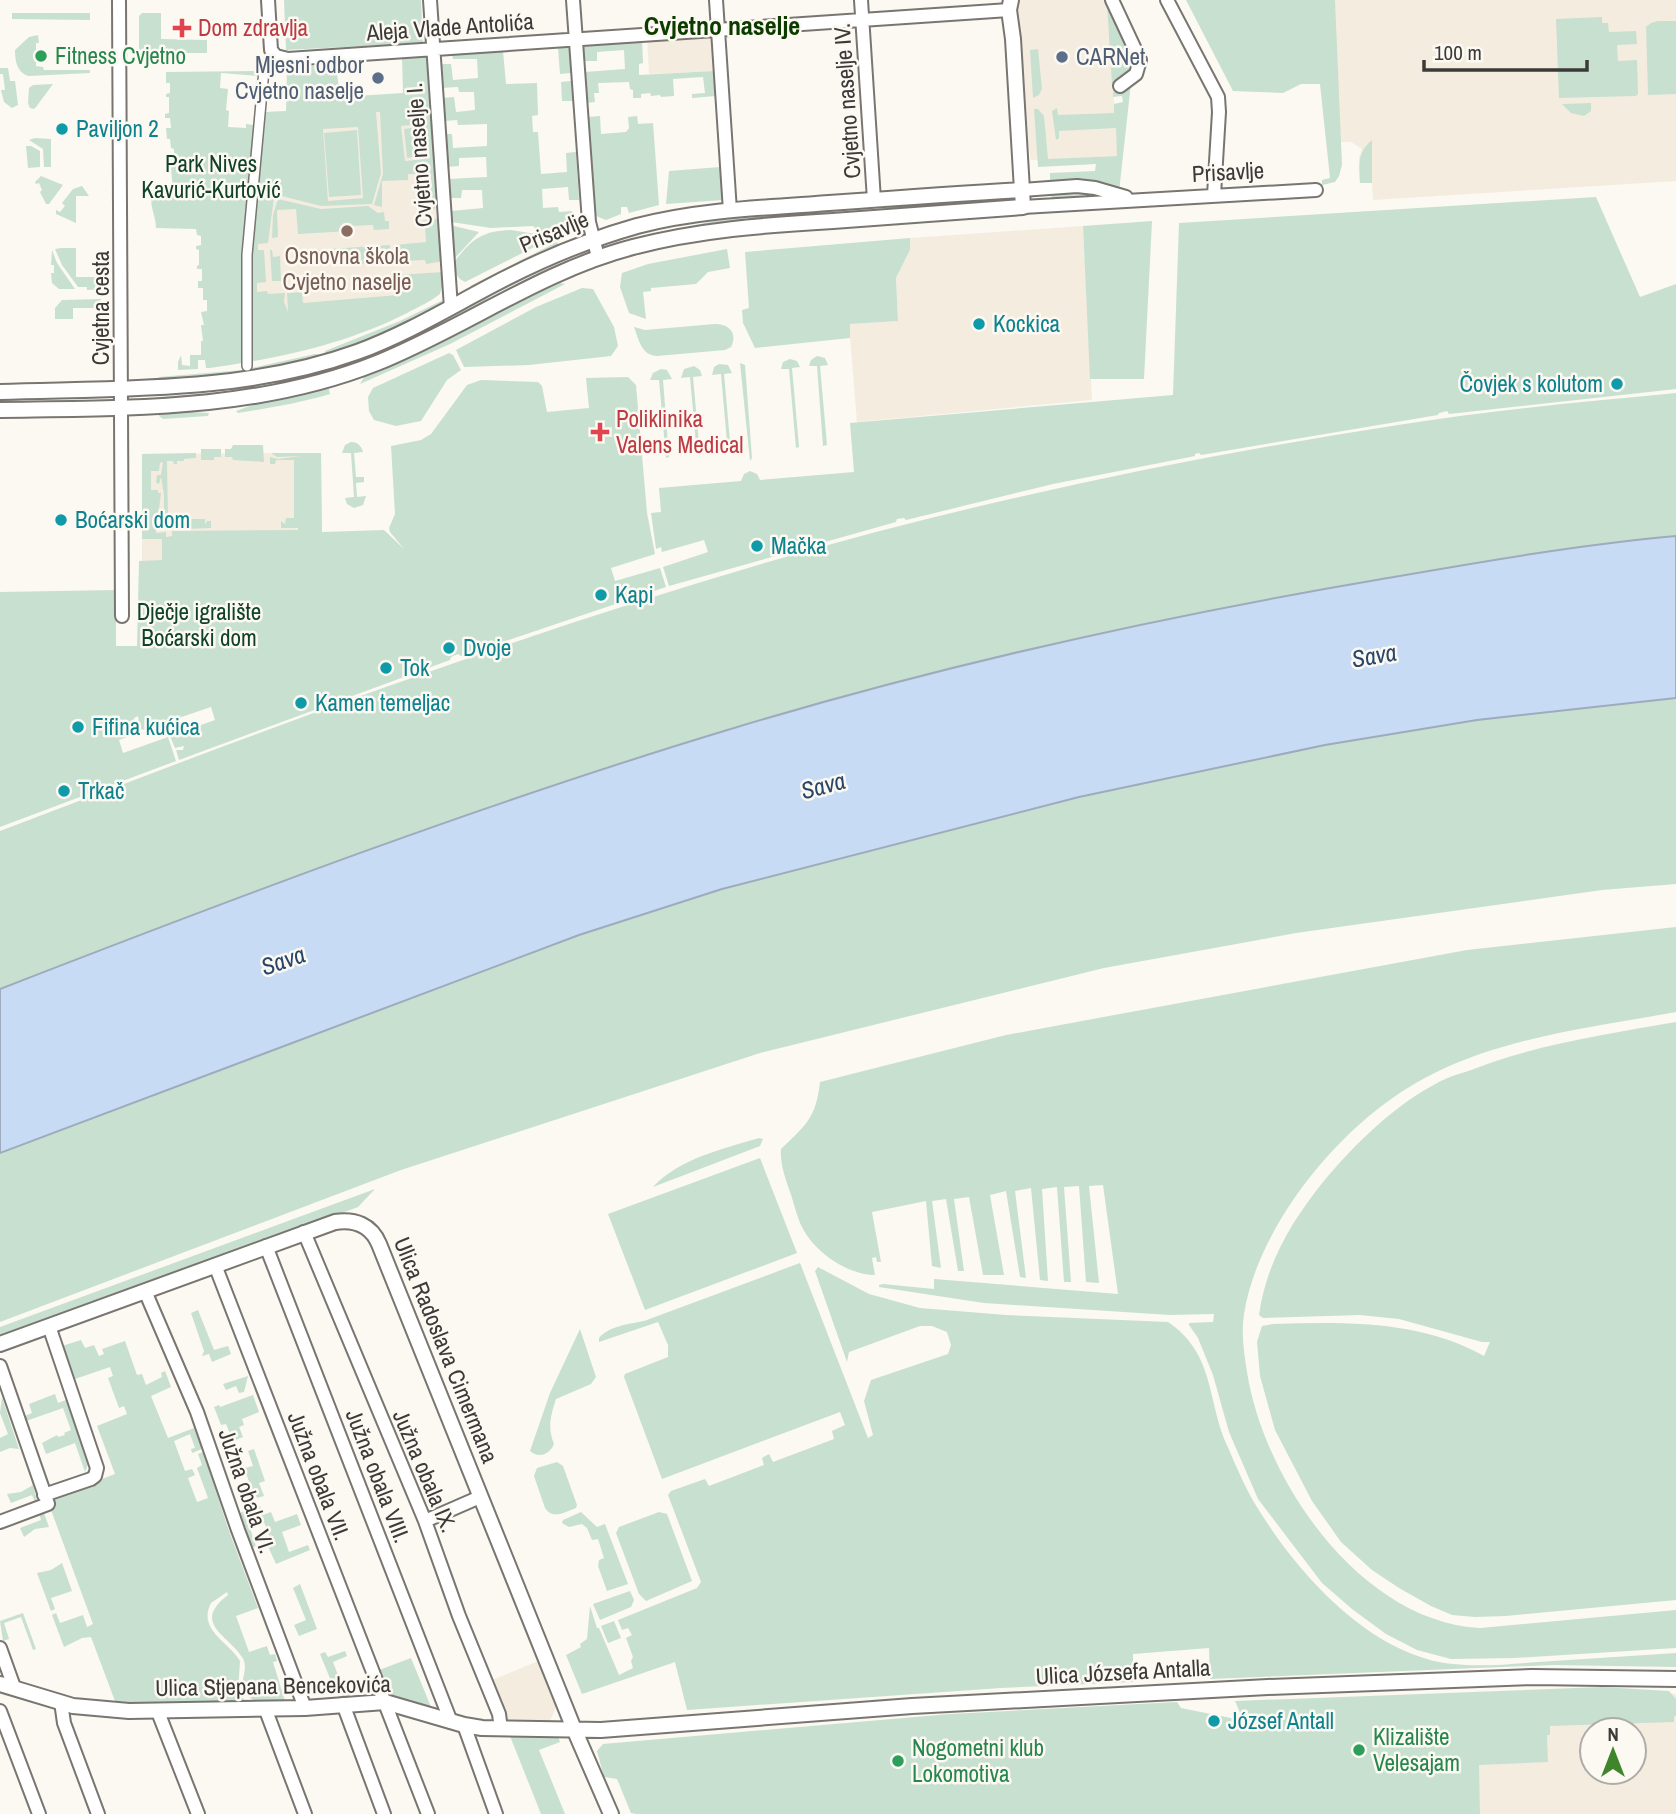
<svg xmlns="http://www.w3.org/2000/svg" width="1676" height="1814" viewBox="0 0 1676 1814" font-family="'Archivo Narrow',sans-serif">
<style>
.built{fill:#f5ece0;fill-rule:evenodd}
.green{fill:#c8e0d0;fill-rule:evenodd}
.water{fill:#c8dbf4;stroke:#9eabbc;stroke-width:2}
.lines{fill:none;stroke-linecap:round;stroke-linejoin:round}
.pedestrian-casing{stroke:#797570;stroke-width:12}
.minor-casing{stroke:#797570;stroke-width:16}
.tertiary-casing{stroke:#797570;stroke-width:18}
.pedestrian{stroke:#fff;stroke-width:9}
.minor{stroke:#fff;stroke-width:12}
.tertiary{stroke:#fff;stroke-width:14}
.health-dot{fill:#e0444e;stroke:#fcf8f2;stroke-width:2.5}
.leisure-dot{fill:#2e9e5b;stroke:#fcf8f2;stroke-width:2.5}
.service-dot{fill:#5c6f8a;stroke:#fcf8f2;stroke-width:2.5}
.culture-dot{fill:#0f9aa8;stroke:#fcf8f2;stroke-width:2.5}
.education-dot{fill:#8d6e63;stroke:#fcf8f2;stroke-width:2.5}
.labels{text-anchor:middle;stroke-width:5;stroke-linejoin:round;paint-order:stroke}
.street-label{font-size:23px;fill:#3c3a38;stroke:#fcf8f2}
.health-label{font-size:23px;fill:#be3a42;stroke:#fcf8f2;text-anchor:start}
.leisure-label{font-size:23px;fill:#27864d;stroke:#fcf8f2;text-anchor:start}
.service-label{font-size:23px;fill:#4e5e75;stroke:#fcf8f2;text-anchor:start}
.culture-label{font-size:23px;fill:#0d838f;stroke:#fcf8f2;text-anchor:start}
.park-label{font-size:23px;fill:#104228;stroke:#fcf8f2}
.education-label{font-size:23px;fill:#785e54;stroke:#fcf8f2}
.water-label{font-size:24px;font-style:italic;fill:#284669;stroke:#fcf8f2}
.quarter-label{font-size:26px;font-weight:bold;fill:#0c3b00;stroke:#fcf8f2}
</style>
<rect width="100%" height="100%" fill="#fcf8f2"/>
<!-- built -->
<path class="built" d="M1016 0H1107L1118 156 1031 160 1023 113Z
M1327 0H1676V181L1373 200 1372 183H1360L1359 158 1362 149 1351 142H1341V149Z
M712 35 717 71 649 74 647 37Z
M429 103 441 283 424 292 261 353 254 251 268 112Z
M1083 226 1092 400 857 422 849 324 898 321 896 278 910 250V238Z
M321 453 322 559 142 561V454Z
M541 1660 556 1696V1706L551 1719 544 1723 509 1724 492 1680Z
M1595 1689 1676 1694V1814H1259L1240 1747V1716L1237 1705ZM1592 1730H1634V1772H1592Z"/>
<!-- green -->
<path class="green" d="M284 0H421L423 43 286 50Z
M1186 0H1335L1342 165 1339 176 1335 182 1322 185V180L1330 178 1320 84H1301L1283 93 1233 91Z
M1107 4H1112L1137 64 1120 83 1112 85Z
M12 13H90V20L12 19Z
M142 13H161V39L207 40V53H139V16Z
M1602 17V23H1608L1609 32 1636 31 1637 44 1617 45 1618 61 1637 60 1638 94 1636 96 1559 98 1556 19Z
M1658 21H1676V94L1648 95 1646 27 1651 23Z
M38 35 39 43H36V66L43 67 44 70H90V73L28 76C17 72 15 61 15 50L29 37Z
M642 40 643 63 639 64V75L714 71 716 96 692 98V94L705 93 703 77 673 79 674 96 661 97 660 95 651 96 650 93 641 94V98H633V90L630 89 629 82 598 83 599 93H594L595 102 587 103 585 72 625 69 624 50 597 52V61H584L583 46Z
M569 47 571 73 560 74 558 48Z
M1038 49 1042 89 1039 95 1033 98 1030 50Z
M503 51 506 84 537 83 538 115 532 116 533 132H538L541 174 567 172 566 153 576 152 579 200H569L568 187 542 189 543 208 558 207 559 212 572 211 579 224 577 228C563 233 545 238 533 226L491 228 451 222V211L483 208 482 190H462L461 198H449L448 179 487 177 486 157 459 158V166L447 167 445 134H452L453 148 487 146V124L458 125 457 120 444 121 442 98 454 97 456 112 475 110 474 92H459L458 87 441 88 440 64H451L453 80 478 78 477 59H453L452 55Z
M428 56 429 102 431 103 437 175 434 176 435 183 437 184V203L434 210 422 216 421 207 425 206 423 183H420L419 174H408V180L382 181V207L374 205 383 174 380 112H376L381 173 372 204 321 206 266 192 261 188 260 194 274 197 268 243 258 244V250H264L266 282 257 283V292L267 291 268 294 285 293 284 302 288 312 287 293 302 292 303 303 398 295 397 275 443 272 444 286H442L440 294C430 302 418 307 407 313 344 345 279 358 210 368H206L205 360H198V369L178 370V362L181 355 182 365 190 366V355H201V341H203L201 325H204L201 312 207 311V300H203V288H198V281H202V269H197V266L199 265V250L196 249V246L201 245V236L197 235 196 229 156 228C156 214 147 204 154 191L173 190 170 159 174 158V149L171 148 170 139H167L166 128H171L170 118H165V114L169 113V97H166V94L170 93V83H166V72L259 71 258 76 221 73 220 88 228 89 226 110 229 111 228 127 246 128V124L254 125 250 181 259 185 265 112 286 111 287 67 336 65 340 97 403 93 402 58ZM421 124 425 159 405 161 401 126ZM358 127 363 198 328 201 323 129Z
M0 68H8L10 81H15L18 105 12 108 4 102 1 90H5L3 74H0Z
M571 81 573 101H562L561 82Z
M1131 83 1119 192 1087 179 1050 182V173L1095 171 1096 164 1038 167 1034 109H1038L1044 116 1048 159 1117 156 1116 128 1059 131V138L1056 140 1052 111 1057 108 1058 115 1114 113V104L1123 102 1122 96 1113 97V92Z
M53 84 36 107 34 109 30 108 28 103 29 88 33 85Z
M1591 103V111L1584 116 1571 113 1562 104Z
M600 116 601 134 626 132 629 128 628 117 637 116 638 124 653 123 659 205 629 213 627 207H621V214L606 220 596 216 588 117Z
M418 127 421 156 407 158 404 129Z
M357 130 361 195 329 197 324 133Z
M35 138 51 139V167H44L43 149 29 140Z
M1372 140V183H1360C1359 165 1357 152 1372 140Z
M26 146H31L40 151V167L28 168Z
M720 167 723 200 666 204 669 171Z
M41 176 63 185 49 204H46L40 192 42 190 39 183 36 184 35 182Z
M82 186 89 196H76V223L56 214V210L60 212 65 206 62 203 73 189Z
M1086 191 1098 196 1052 200 1051 194Z
M1004 197V199L920 205 880 211 878 208 879 206Z
M1596 197 1640 297 1676 284V389L1449 414 1447 411 1439 413 1438 415 1201 455 1199 453 1195 454V456L1053 484 906 520 904 518 897 519 896 522 669 586 663 567 708 552 704 540 662 552 661 547 656 549 651 513 661 512 659 488 741 481 744 474 750 471 757 474 760 480 854 472 850 423 1173 395 1179 223Z
M278 199 321 209 368 206 378 213 384 212 385 221H389V229L374 230 373 225 350 226V231L298 234 296 209 277 210 278 237 272 238 273 215Z
M869 206 870 212 703 226 630 241 629 239 743 215Z
M440 218 443 261 426 264 425 260 402 261 401 253H396L395 245 426 242 425 227 422 226V221Z
M1152 221 1144 379H1090L1083 226Z
M454 226 479 232 454 259 452 227Z
M511 230 554 237 465 282C456 278 454 271 455 261 472 239 482 231 511 230Z
M910 238V250L896 278 898 321 850 324V338L755 348 743 323 742 310 749 308 745 252Z
M557 242 559 247 476 287 470 286Z
M390 245V253L385 254 386 262 353 265 352 260 299 264 298 251Z
M61 248H76V277H102V289L87 290V287H78L62 265 55 249Z
M727 249 730 268 708 272 696 284 651 288V291L643 292 646 319 629 313 620 287 622 273 648 264Z
M52 250 57 263 75 289H59L52 283 51 273H54V265H51Z
M270 250H272L273 257 280 256 281 281H272Z
M563 257 564 260 491 296 469 312 399 347 332 373 330 367Z
M552 281 565 284 450 344 360 384 366 374Z
M582 288 593 289 614 327 618 346 611 356 529 365 464 367 456 350 536 307Z
M101 299 100 308H73V319H55V308L62 300Z
M443 300 437 309 372 340 326 356 325 351 400 321Z
M715 324C729 324 738 333 731 347L725 350 657 356C641 355 639 340 634 327L645 330Z
M449 353 453 355 461 370 447 380 421 421 396 426 374 420 369 411 368 397 373 388Z
M315 354H318L319 358 236 376 159 381V377L243 370Z
M817 356 825 358 828 365 820 366 827 445 823 446 817 366H809L811 360Z
M790 359 797 361 800 367 792 368 799 447 796 448 789 369H781L783 362Z
M740 363 745 365 752 458 750 461Z
M719 364 728 365 732 373 724 374 731 453H728L721 374 712 375 714 367Z
M694 366 700 370 702 376 693 377 700 455H697L690 377 681 378 684 369Z
M322 369 324 375 249 392 158 400V397L236 391Z
M661 369 667 370 672 379 663 380 669 457 666 458 659 380H650L653 373Z
M628 377 636 385 647 513 655 554 611 568 615 581 660 568 666 587 461 656 458 654 451 657 450 660 179 760 176 750H183L184 746 175 748 170 736 215 720 211 707 143 730 140 728 138 716 134 718 135 730 132 735 119 740 123 753 168 737 176 761 0 827V592L116 590V646H137L139 561 162 560V539H142V454L196 453V458L184 459V461H177V464H174L173 461H167L168 519H177V523L183 521V528H168L164 525V495L161 477 159 484 156 483 157 475H161L163 462 160 463 159 471H151V490H158V493H161L156 533 166 532V537L172 536V531L298 530V528H281V521L285 524 286 518H294V460H276L275 464H270V457L278 459 300 456 277 457 271 453H321L322 532 384 530 404 549 390 532 389 528 395 514 391 446 421 440 431 434 467 385 481 380 538 382 542 386 547 412 589 408 586 378Z
M328 386 330 394C300 403 269 408 238 413L236 411 261 402Z
M1676 393V536C1577 545 1480 562 1382 579 1164 616 946 664 734 728 485 803 242 895 0 989V831C288 721 578 611 876 532 1048 487 1223 452 1398 425 1490 410 1583 402 1676 393Z
M158 410 209 413 208 416 163 419 159 416Z
M351 442C357 442 361 445 363 452L354 453 356 477H364V482L356 483 357 497 366 496 363 505 354 508 347 504 345 498 354 497 351 453H342L345 445Z
M233 445H263L264 462 233 460 232 457H225V449H231Z
M201 449H221V457H214V460H201Z
M190 519H205V525L207 521H211V528L185 529V521L190 525Z
M1676 698V884L1602 890 1296 933 1104 968 760 1053 401 1170 0 1322V1153L579 935 722 889 1079 797 1325 745 1477 720Z
M1676 927V1012C1580 1030 1477 1039 1394 1097 1327 1143 1257 1232 1244 1314 1241 1333 1244 1353 1247 1372 1264 1481 1361 1622 1480 1628L1676 1610V1648L1514 1658 1451 1659 1417 1650 1386 1634 1352 1609 1322 1583 1258 1499 1229 1432 1213 1375 1198 1338 1189 1325V1323L1213 1322 1214 1314 1170 1315 984 1303 879 1287V1285L883 1284 934 1289V1279L1118 1294 1103 1185 1089 1186 1099 1283 1086 1282 1079 1186 1064 1187 1071 1282H1064L1057 1187 1042 1189 1048 1281 1040 1280 1031 1188 1015 1191 1026 1278 1020 1277 1006 1191 990 1195 1004 1275H983L969 1197 954 1199 964 1271H958L946 1199 932 1201 941 1268 932 1266 926 1201 872 1212 881 1262H877L876 1257 872 1258 875 1275C848 1275 816 1253 803 1229 797 1218 794 1203 790 1192 785 1177 780 1164 781 1149 806 1125 816 1118 820 1082L1006 1035 1467 950Z
M1676 1022V1600L1506 1616 1475 1617 1452 1615 1431 1606 1399 1588 1372 1570 1341 1542 1312 1501 1275 1430 1260 1376 1257 1342 1262 1326 1273 1324C1345 1322 1419 1320 1484 1356L1490 1342H1482L1399 1319 1360 1315 1263 1318 1259 1315C1266 1264 1291 1222 1323 1182 1356 1143 1393 1106 1439 1082 1450 1076 1463 1073 1474 1069 1538 1044 1608 1034 1676 1022Z
M759 1138 763 1139 760 1146 653 1187C680 1158 723 1149 759 1138Z
M760 1158 797 1253 645 1310 608 1214Z
M375 1189 358 1207 0 1338V1327Z
M800 1263 868 1438 873 1435 864 1401 871 1380 948 1354 951 1345 947 1332 932 1326H920L849 1352 847 1362 815 1271 818 1267 869 1294 920 1308 1006 1315 1168 1322C1214 1353 1207 1398 1226 1443 1237 1468 1247 1493 1262 1515 1302 1578 1373 1656 1453 1664 1481 1667 1510 1664 1538 1662 1584 1659 1630 1656 1676 1653V1667L1553 1665 1210 1679 1209 1648 1133 1654V1682L1001 1688 687 1710 675 1662 582 1694 566 1655 581 1647 580 1644 587 1639 590 1606 597 1628H599L619 1675 633 1668 631 1661 633 1657 626 1638 632 1635 628 1628 622 1630 618 1620 697 1588 701 1582 668 1495 671 1491 705 1479 709 1486 764 1465 762 1458 769 1454 773 1462 834 1439 832 1431 845 1425 840 1412 662 1479 624 1377 625 1374 668 1357V1345L658 1322 599 1342V1338C609 1326 629 1324 644 1321Z
M198 1310 214 1350 228 1346 231 1354 212 1362 209 1354 202 1356 204 1351 191 1313Z
M580 1329 596 1377 591 1384 556 1399C551 1415 547 1427 554 1444 550 1454 539 1459 530 1451L550 1393Z
M81 1340 85 1348 94 1345 99 1356 104 1354 102 1349 125 1341 137 1375 142 1374 146 1385 162 1377 161 1373 165 1371 171 1387 151 1396 168 1438 194 1428 202 1449 192 1453 191 1449 195 1448 190 1434 174 1441 185 1471 192 1469 195 1475 188 1478 197 1502 208 1498 197 1468 202 1465 198 1454 203 1452 229 1531 258 1608 236 1616 249 1652 267 1646 270 1655 275 1654 277 1661 273 1662 285 1701 255 1702 242 1690C241 1680 249 1666 242 1657 228 1635 191 1623 228 1595L227 1592 211 1603C197 1630 229 1642 240 1661L238 1692 247 1703 144 1704 115 1701 91 1637 82 1638 64 1647 52 1615 56 1613 60 1623 83 1615 87 1627 93 1624 51 1510 56 1507 53 1498 115 1474 97 1426 127 1414 124 1406 119 1408 108 1378 113 1376 110 1367 75 1379 62 1346Z
M248 1376 244 1392 239 1393 236 1386 226 1390 223 1384Z
M55 1394 58 1403 66 1400 89 1462 85 1472 75 1443 46 1454 42 1443 57 1435 58 1437 65 1435 64 1433 71 1430 63 1408 26 1421 25 1416 32 1413 29 1404Z
M253 1395 259 1412 242 1419 244 1425 239 1427 243 1437 233 1441 226 1424 221 1425 214 1407 219 1405 220 1407Z
M2 1397 19 1449 10 1448 0 1452V1438L8 1434 0 1413Z
M254 1449 265 1481 259 1483 264 1496 257 1498 255 1492H253L244 1468 253 1466 248 1451Z
M557 1462 563 1466 577 1505 576 1508C565 1512 553 1520 545 1508L534 1476 537 1468Z
M33 1485 37 1501 35 1502 32 1495 11 1503 7 1494 21 1492Z
M260 1506 263 1515 271 1512 275 1522 297 1514 301 1525 282 1532 289 1552 308 1545 310 1550 276 1564 266 1542 271 1540 264 1522 250 1528 256 1546 251 1548 240 1513Z
M41 1512 44 1513 49 1527 35 1529 24 1537 20 1528 41 1520 39 1513Z
M581 1512 597 1527 605 1524 628 1584 607 1591 598 1566 599 1560 604 1558 598 1539 592 1540 587 1528 582 1524 569 1527 562 1523 563 1520Z
M659 1512 667 1514 692 1581 646 1601 639 1594 616 1533 619 1527Z
M62 1563 72 1591 51 1598 55 1609 51 1611 37 1573 51 1570Z
M300 1584 317 1629 299 1636 294 1625 306 1620 293 1588Z
M630 1591 634 1600 631 1607 600 1620 593 1604Z
M23 1613 36 1649 33 1650 21 1617 4 1623 9 1639 3 1641 0 1621Z
M614 1621 621 1638 608 1643 601 1626Z
M345 1651 347 1656 333 1662 342 1686 349 1684 353 1696 343 1697 338 1686 334 1688 320 1654 325 1652 328 1657Z
M411 1658 431 1707 389 1694 379 1670Z
M1602 1687 1669 1691 1676 1699V1715L1674 1717V1722L1550 1726V1735H1547L1548 1762 1479 1765 1480 1814H636L631 1813 617 1779 604 1777 597 1751 603 1744 950 1714 1177 1702 1181 1708 1211 1714V1722L1214 1725 1221 1716 1240 1720V1712L1235 1701Z
M510 1736H558L560 1742 539 1750 565 1814H541Z"/>
<!-- water -->
<path class="water" d="M1676 536V698L1477 720 1325 745 1079 797 722 889 579 935 0 1153V989C242 895 485 803 734 728 946 664 1164 616 1382 579 1480 562 1577 545 1676 536Z"/>
<g class="lines">
<!-- pedestrian casing -->
<g class="pedestrian-casing">
<path id="pedestrian" d="M247 366V255L264 70 273 54"/>
</g>
<!-- minor casing -->
<g class="minor-casing">
<path id="minor" d="M119 0 122 616
M268 0 271 50 276 56 288 59 1009 10
M430 0 451 308
M573 0 589 222 598 257
M716 0 730 211
M861 0 874 200
M1112 0 1140 60 1136 74 1120 86
M1167 0 1218 97 1219 112 1214 195
M1022 190 1077 186 1095 188 1126 197
M1023 207 1316 190
M304 1232 425 1521 459 1616 499 1714 501 1729
M266 1246 451 1722
M215 1265 428 1814
M145 1291 197 1412 238 1530 305 1708
M0 1366 48 1504 0 1522
M44 1495 91 1479 95 1476 97 1468 49 1326
M425 1521 480 1497
M0 1648 14 1687
M61 1702 64 1723 98 1814
M343 1704 384 1814
M265 1708 305 1814
M0 1711 39 1814
M158 1712 198 1814
M464 1725 496 1814"/>
</g>
<!-- tertiary casing -->
<g class="tertiary-casing">
<path id="tertiary" d="M0 392C120 388 243 393 357 352 409 333 455 304 504 279 547 257 591 239 637 226 695 211 756 208 816 204 885 199 953 194 1022 190
M0 410C127 408 257 411 377 363 464 328 541 271 633 247 698 230 765 225 833 221 896 216 960 212 1023 207L1013 39 1009 10 1011 0
M0 1344 335 1222C355 1219 371 1225 379 1244L574 1729 611 1814
M0 1684 73 1706 129 1711 305 1708 385 1702 464 1725 482 1728 601 1730 912 1706 1268 1687 1532 1677 1676 1679"/>
</g>
<!-- pedestrian -->
<use href="#pedestrian" class="pedestrian"/>
<!-- minor -->
<use href="#minor" class="minor"/>
<!-- tertiary -->
<use href="#tertiary" class="tertiary"/>
</g>
<!-- markers -->
<g class="health-dot">
<path d="M178.5 17.5h7v7h7v7h-7v7h-7v-7h-7v-7h7z"/>
<path d="M596.5 421.5h7v7h7v7h-7v7h-7v-7h-7v-7h7z"/>
</g>
<g class="leisure-dot">
<circle cx="41" cy="56" r="7"/>
<circle cx="1359" cy="1750" r="7"/>
<circle cx="898" cy="1761" r="7"/>
</g>
<g class="service-dot">
<circle cx="1062" cy="57" r="7"/>
<circle cx="378" cy="78" r="7"/>
</g>
<g class="culture-dot">
<circle cx="62" cy="129" r="7"/>
<circle cx="979" cy="324" r="7"/>
<circle cx="1617" cy="384" r="7"/>
<circle cx="61" cy="520" r="7"/>
<circle cx="757" cy="546" r="7"/>
<circle cx="601" cy="595" r="7"/>
<circle cx="449" cy="648" r="7"/>
<circle cx="386" cy="668" r="7"/>
<circle cx="301" cy="703" r="7"/>
<circle cx="78" cy="727" r="7"/>
<circle cx="64" cy="791" r="7"/>
<circle cx="1214" cy="1721" r="7"/>
</g>
<circle class="education-dot" cx="347" cy="231" r="7"/>
<g class="labels">
<!-- street labels -->
<g class="street-label">
<text transform="translate(450 27) rotate(-4)" y="8">Aleja Vlade Antolića</text>
<text transform="translate(847 101) rotate(-94)" y="8">Cvjetno naselje IV.</text>
<text transform="translate(419 155) rotate(-94)" y="8">Cvjetno naselje I.</text>
<text transform="translate(1228 172) rotate(-3)" y="8">Prisavlje</text>
<text transform="translate(554 232) rotate(-23)" y="8">Prisavlje</text>
<text transform="translate(101 308) rotate(-90)" y="8">Cvjetna cesta</text>
<text transform="translate(446 1350) rotate(68)" y="8">Ulica Radoslava Cimermana</text>
<text transform="translate(425 1471) rotate(67)" y="8">Južna obala IX.</text>
<text transform="translate(319 1476) rotate(69)" y="8">Južna obala VII.</text>
<text transform="translate(378 1476) rotate(69)" y="8">Južna obala VIII.</text>
<text transform="translate(247 1491) rotate(71)" y="8">Južna obala VI.</text>
<text transform="translate(1123 1672) rotate(-3)" y="8">Ulica Józsefa Antalla</text>
<text transform="translate(273 1686) rotate(-1)" y="8">Ulica Stjepana Bencekovića</text>
</g>
<!-- health labels -->
<g class="health-label">
<text x="198" y="36">Dom zdravlja</text>
<text x="616" y="427">Poliklinika<tspan x="616" dy="26">Valens Medical</tspan></text>
</g>
<!-- leisure labels -->
<g class="leisure-label">
<text x="55" y="64">Fitness Cvjetno</text>
<text x="1373" y="1745">Klizalište<tspan x="1373" dy="26">Velesajam</tspan></text>
<text x="912" y="1756">Nogometni klub<tspan x="912" dy="26">Lokomotiva</tspan></text>
</g>
<!-- service labels -->
<g class="service-label">
<text x="1076" y="65">CARNet</text>
<text x="364" y="73" text-anchor="end">Mjesni odbor<tspan x="364" dy="26">Cvjetno naselje</tspan></text>
</g>
<!-- culture labels -->
<g class="culture-label">
<text x="76" y="137">Paviljon 2</text>
<text x="993" y="332">Kockica</text>
<text x="1603" y="392" text-anchor="end">Čovjek s kolutom</text>
<text x="75" y="528">Boćarski dom</text>
<text x="771" y="554">Mačka</text>
<text x="615" y="603">Kapi</text>
<text x="463" y="656">Dvoje</text>
<text x="400" y="676">Tok</text>
<text x="315" y="711">Kamen temeljac</text>
<text x="92" y="735">Fifina kućica</text>
<text x="78" y="799">Trkač</text>
<text x="1228" y="1729">József Antall</text>
</g>
<!-- park labels -->
<g class="park-label">
<text x="211" y="172">Park Nives<tspan x="211" dy="26">Kavurić-Kurtović</tspan></text>
<text x="199" y="620">Dječje igralište<tspan x="199" dy="26">Boćarski dom</tspan></text>
</g>
<!-- education labels -->
<g class="education-label">
<text x="347" y="264">Osnovna škola<tspan x="347" dy="26">Cvjetno naselje</tspan></text>
</g>
<!-- water labels -->
<g class="water-label">
<text transform="translate(1374 656) rotate(-10)" y="8">Sava</text>
<text transform="translate(823 786) rotate(-15)" y="8">Sava</text>
<text transform="translate(283 961) rotate(-19)" y="8">Sava</text>
</g>
<!-- quarter labels -->
<g class="quarter-label">
<text x="722" y="35">Cvjetno naselje</text>
</g>
</g>
<!-- north arrow -->
<g transform="translate(1613 1751)"><circle r="33" fill="#fcf8f2" stroke="#afaca8" stroke-width="2"/>
<path d="M0-5L12 26L0 18L-12 26Z" fill="#3e852b"/>
<text y="-10" font-size="19" font-weight="bold" text-anchor="middle" fill="#3c3a38">N</text>
</g>
<!-- scale -->
<path d="M1424 60v10h163v-10" fill="none" stroke="#3c3a38" stroke-width="3.5"/>
<text x="1434" y="60" font-size="21" fill="#3c3a38" stroke="#fcf8f2" stroke-width="5" paint-order="stroke">100 m</text>
</svg>
